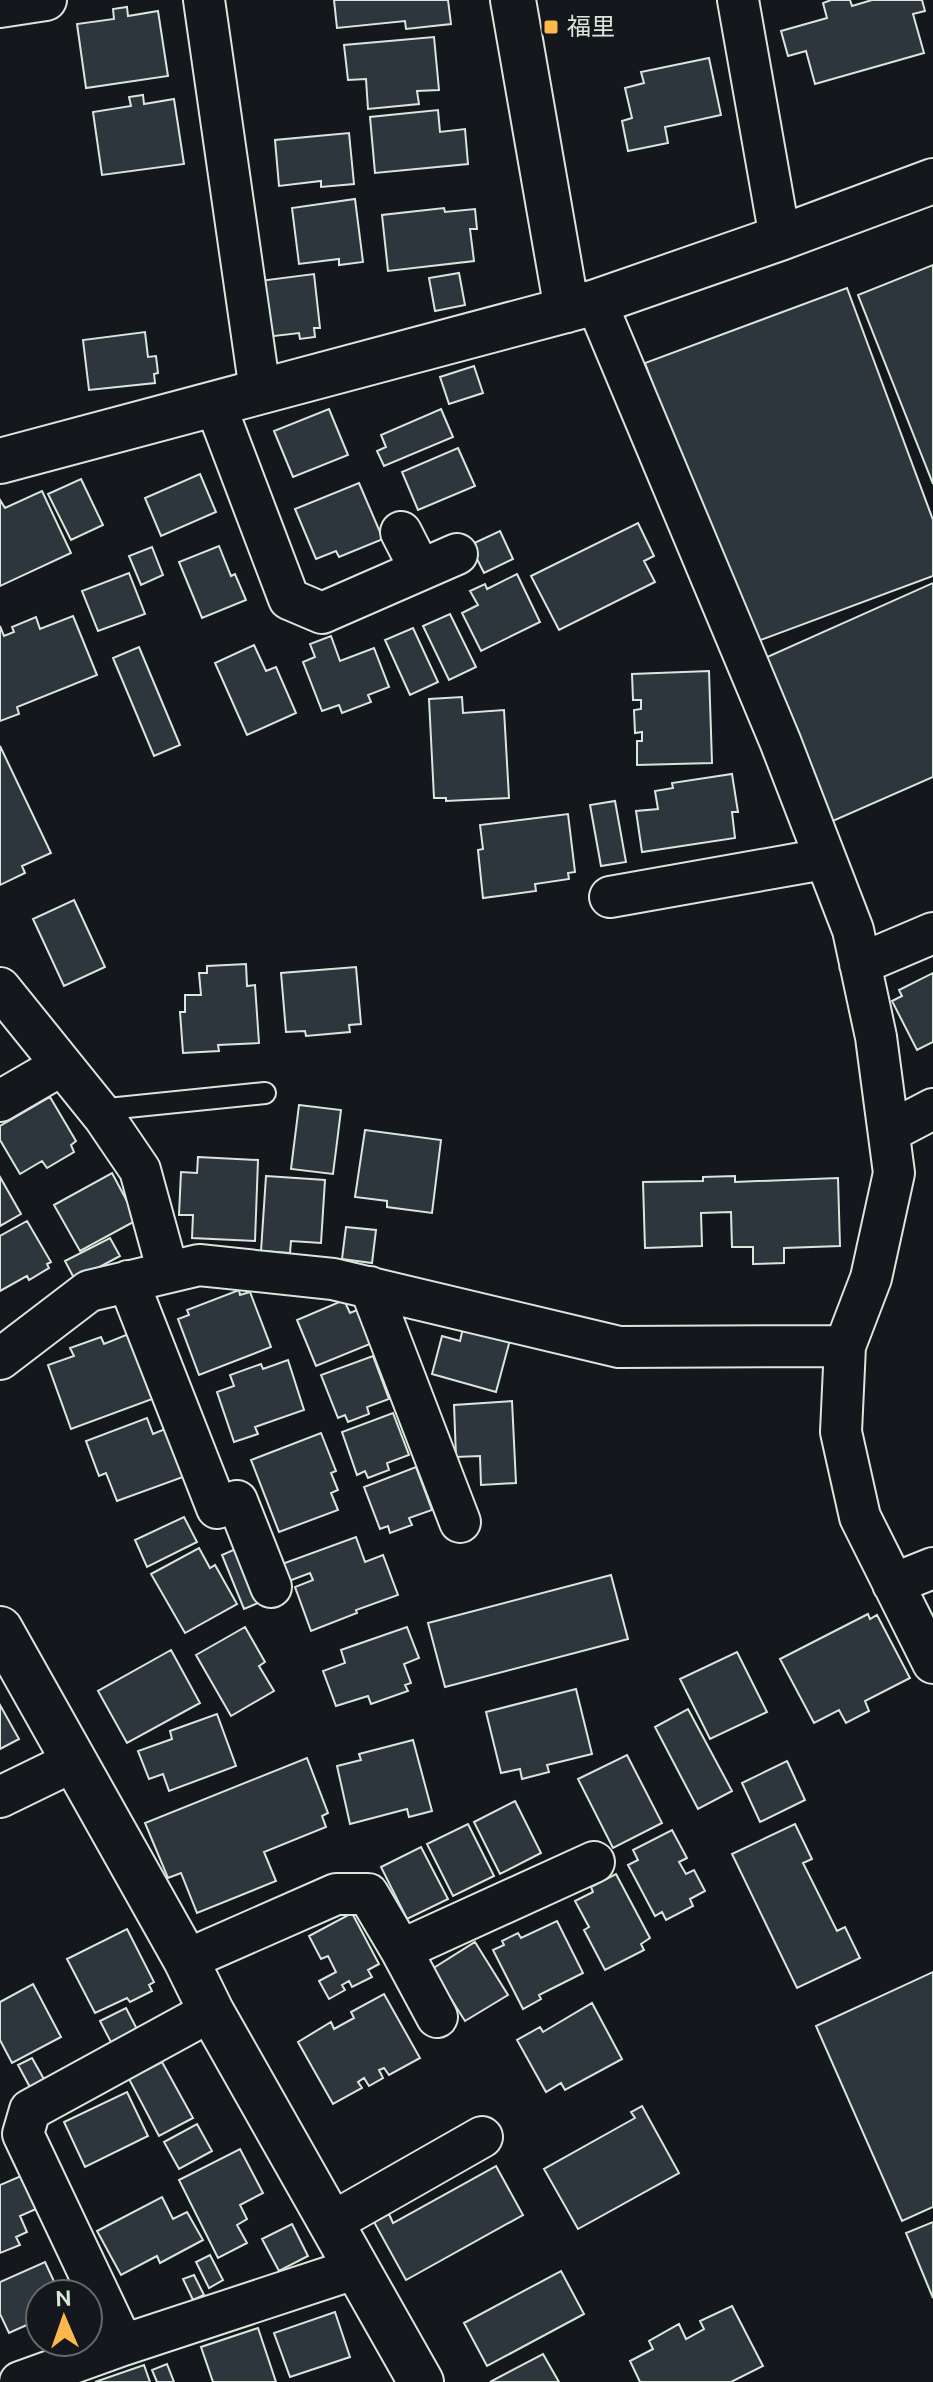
<svg xmlns="http://www.w3.org/2000/svg" width="933" height="2382" viewBox="0 0 933 2382" font-family="Ubuntu,'Noto Sans JP',sans-serif">
<style>
.building{fill:#2c363c;stroke:#d8e6dc;stroke-width:2}
.lines{fill:none;stroke-linecap:round;stroke-linejoin:round}
.service-casing{stroke:#d8e6dc;stroke-width:24}
.minor-casing{stroke:#d8e6dc;stroke-width:44}
.tertiary-casing{stroke:#d8e6dc;stroke-width:48}
.service{stroke:#14181c;stroke-width:20}
.minor{stroke:#14181c;stroke-width:40}
.tertiary{stroke:#14181c;stroke-width:44}
.poi-dot{fill:#ffb74d;stroke:#14181c;stroke-width:3}
.labels{text-anchor:middle;stroke-width:6;stroke-linejoin:round;paint-order:stroke}
.poi-label{font-size:24px;fill:#d8e6dc;stroke:#14181c;text-anchor:start}
</style>
<rect width="100%" height="100%" fill="#14181c"/>
<!-- building -->
<path class="building" d="M334 0H448L451 24 406 29 405 21 337 28Z
M831 0H850L852 6 872 0H922L925 11 913 14 924 53 815 84 806 51 788 56 781 31 827 18 823 3Z
M127 7 128 16 158 11 168 76 86 88 77 24 114 19 113 9Z
M434 37 439 90 417 91 419 104 368 109 366 79 348 80 344 45Z
M709 58 721 115 665 127 668 143 628 151 622 121 632 118 625 88 644 83 641 72Z
M143 95 144 104 174 99 184 164 102 175 93 112 131 106 129 97Z
M438 110 440 132 465 129 468 164 375 173 370 117Z
M349 133 354 184 321 187V181L279 186 275 140Z
M355 199 363 262 339 265V259L299 264 292 208Z
M444 208 445 212 475 209 477 229H470L474 261 388 271 382 215Z
M933 265V484L858 295Z
M459 273 465 305 435 311 429 278Z
M314 274 320 328H314L315 337 300 339 299 333 266 337 259 281Z
M847 288 933 520V576L750 644 645 363Z
M145 332 148 357 156 356 158 373 154 374 155 383 89 390 83 340Z
M474 366 483 393 449 404 440 377Z
M329 409 348 455 293 477 274 431Z
M441 409 453 437 384 466 377 451 386 447 381 435Z
M458 448 475 486 418 510 402 472Z
M200 474 216 512 161 536 145 498Z
M81 479 103 525 71 540 48 494Z
M359 483 383 539 339 557 336 551 316 559 295 509Z
M42 491 71 553 0 586V500L5 508Z
M638 523 654 556 644 561 655 582 559 630 531 576Z
M500 531 513 559 484 573 470 545Z
M219 546 231 576 235 574 246 600 202 618 179 562Z
M152 547 163 575 141 585 129 556Z
M129 573 145 614 98 631 82 591Z
M517 574 540 622 481 651 462 613 478 605 470 591 485 584 487 589Z
M933 583V777L826 824 754 663Z
M450 614 476 667 449 680 423 626Z
M73 616 97 675 17 707 19 714 0 721V626L4 636 14 632 12 627 36 617 40 629Z
M413 628 438 682 410 695 385 640Z
M331 636 340 661 374 648 389 687 368 695 371 702 342 713 339 705 322 711 303 662 315 657 310 644Z
M254 645 266 671 276 667 296 713 247 735 215 663Z
M139 647 180 745 154 756 113 658Z
M709 671 712 763 637 765V741H642V732L635 733 634 710 641 709V700H633L632 674Z
M462 697 463 713 504 710 509 798 446 801V798H434L429 699Z
M0 746 51 853 22 866 25 873 0 885Z
M732 774 738 812H732L735 838 642 852 636 811 658 809 655 791 673 788 672 783Z
M615 801 626 862 601 866 590 805Z
M568 814 575 872 568 873 569 879 535 884 536 891 483 898 478 850 483 849 480 825Z
M74 900 105 967 64 986 33 919Z
M246 964 247 986 255 985 259 1043 218 1045 219 1051 183 1053 180 1012H185V995H201L199 973H207V966Z
M356 967 361 1024 349 1025 350 1032 306 1036 305 1031 286 1032 281 973Z
M933 973V1042L917 1050 892 1001 902 996 899 990Z
M50 1097 76 1141 71 1145 74 1152 47 1168 42 1161 20 1174 0 1140V1126Z
M299 1105 341 1110 333 1174 291 1169Z
M365 1130 441 1140 432 1213 387 1207V1201L355 1197Z
M198 1157 258 1160 255 1241 192 1238 193 1215H179L181 1172 197 1173Z
M112 1173 137 1220 80 1251 54 1205Z
M266 1176 325 1180 321 1243 291 1241 290 1253 261 1251Z
M735 1176V1182L838 1178 840 1246 784 1248V1263L753 1264V1247H732L731 1212 701 1213 702 1246 645 1248 643 1182 703 1181V1177Z
M0 1177 21 1214 0 1226Z
M27 1221 51 1262 47 1264 49 1268 29 1280 27 1276 0 1291V1236Z
M346 1227 376 1230 372 1263 342 1259Z
M110 1238 120 1256 75 1280 65 1261Z
M239 1290 240 1295 250 1292 271 1347 199 1375 178 1319 189 1315 187 1310Z
M344 1300 350 1313 357 1310 370 1344 316 1366 297 1320Z
M463 1328 510 1340 496 1392 432 1374 442 1336 460 1341Z
M131 1333 155 1398 71 1429 48 1365 74 1356 70 1348 101 1337 104 1344Z
M373 1356 389 1399 367 1407 369 1414 348 1422 345 1415 338 1418 321 1375Z
M288 1360 304 1410 255 1427 258 1434 234 1442 217 1392 234 1386 230 1375 261 1364 263 1369Z
M512 1401 516 1483 481 1485 480 1456 456 1457 454 1405Z
M393 1413 409 1455 387 1463 389 1470 368 1478 365 1471 357 1475 342 1432Z
M147 1418 153 1434 165 1429 183 1477 117 1501 106 1473 99 1476 86 1441Z
M321 1433 336 1471 331 1473 338 1490 331 1493 338 1510 279 1532 251 1460Z
M416 1467 432 1510 409 1518 412 1525 390 1533 388 1526 380 1529 364 1487Z
M184 1517 197 1542 147 1567 135 1540Z
M356 1537 365 1562 383 1555 398 1595 356 1610 357 1613 311 1631 295 1587 313 1580 310 1573 289 1581 282 1564Z
M240 1547 263 1601 244 1609 222 1555Z
M199 1548 210 1568 215 1565 237 1604 185 1633 151 1574Z
M611 1575 628 1639 445 1687 428 1623Z
M868 1614 870 1619 877 1615 910 1678 865 1701 869 1711 846 1723 839 1710 814 1723 780 1659Z
M245 1627 265 1662 259 1666 274 1691 231 1716 196 1655Z
M407 1627 419 1658 404 1664 411 1683 405 1685 408 1691 371 1704 368 1696 336 1706 323 1671 345 1663 341 1650Z
M171 1650 200 1703 127 1743 98 1691Z
M737 1652 767 1712 710 1739 680 1679Z
M576 1689 592 1754 547 1765 549 1772 522 1779 520 1769 501 1773 486 1712Z
M0 1705 19 1739 0 1749Z
M688 1709 732 1791 698 1809 655 1727Z
M217 1714 236 1766 169 1791 163 1774 149 1779 138 1751 172 1739 170 1731Z
M413 1740 432 1811 409 1817 407 1809 350 1824 337 1766 361 1760 359 1754Z
M627 1755 662 1823 613 1848 578 1779Z
M307 1758 328 1813 322 1816 326 1827 264 1852 276 1881 197 1913 181 1873 168 1878 145 1823Z
M787 1761 805 1800 760 1822 742 1783Z
M515 1801 541 1853 500 1874 474 1822Z
M468 1824 494 1876 453 1896 427 1844Z
M795 1824 812 1859 803 1863 837 1931 845 1927 860 1958 797 1988 732 1854Z
M672 1830 687 1858 679 1862 686 1874 694 1870 705 1891 690 1899 693 1906 666 1920 662 1912 655 1916 628 1865 638 1860 633 1850Z
M421 1847 448 1899 407 1919 381 1867Z
M616 1874 650 1938 641 1944 644 1950 605 1970 584 1930 589 1927 575 1901 593 1892 591 1887Z
M352 1913 379 1964 368 1970 372 1977 352 1987 349 1981 342 1985 345 1990 329 1999 319 1981 336 1972 328 1956 321 1959 309 1936Z
M557 1921 583 1973 539 1995 541 1999 523 2009 493 1950 504 1945 502 1941 518 1933 521 1938Z
M127 1929 154 1982 149 1985 152 1991 130 2002 127 1998 95 2013 67 1959Z
M475 1942 508 1995 465 2021 432 1969Z
M933 1972V2207L902 2221 816 2026Z
M33 1984 61 2037 12 2063 0 2040V2002Z
M384 1994 420 2058 389 2075 384 2068 379 2070 383 2078 369 2086 364 2078 358 2082 362 2088 333 2104 298 2042 331 2022 334 2029 354 2018 351 2012Z
M592 2003 622 2059 565 2090 561 2083 546 2092 517 2040 540 2027 543 2032Z
M126 2008 140 2035 114 2048 100 2021Z
M32 2058 45 2081 31 2089 18 2065Z
M162 2062 193 2118 159 2136 129 2079Z
M127 2092 148 2136 85 2167 64 2122Z
M642 2106 679 2173 578 2229 544 2169 635 2118 631 2112Z
M197 2124 212 2151 179 2169 164 2142Z
M240 2149 263 2193 240 2205 247 2219 237 2225 247 2243 218 2258 179 2180Z
M496 2166 523 2215 406 2280 374 2222 389 2214 393 2223Z
M21 2176 36 2209 20 2216 27 2232 16 2237 20 2245 0 2253V2185Z
M162 2197 173 2219 187 2212 203 2240 160 2263 157 2256 121 2275 97 2231Z
M933 2222V2298L906 2233Z
M292 2224 308 2256 279 2271 262 2239Z
M210 2255 223 2280 209 2288 196 2262Z
M45 2262 57 2288 40 2294V2319L9 2333 0 2314V2282Z
M561 2271 584 2314 487 2366 464 2323Z
M194 2275 204 2295 193 2300 183 2279Z
M75 2285 79 2294H56Z
M732 2306 763 2366 731 2382H640L630 2361 653 2349 649 2341 679 2324 686 2339 704 2329 700 2321Z
M335 2312 350 2357 290 2377 274 2333Z
M258 2328 276 2382H213L201 2347Z
M543 2354 559 2382H490Z
M167 2364 174 2382H157L152 2370Z
M144 2365 150 2382H95Z"/>
<g class="lines">
<!-- service casing -->
<g class="service-casing">
<path id="service" d="M98 1110 265 1093"/>
</g>
<!-- minor casing -->
<g class="minor-casing">
<path id="minor" d="M204 0 260 391
M738 0 780 238
M0 7 46 0
M596 302 780 741 853 930 876 1037 894 1173 871 1278 845 1346 841 1432 860 1517 933 1663
M215 404 289 599 322 613 457 554
M401 532 420 569
M610 897 824 859
M860 964 933 933
M0 988 104 1117 140 1170 168 1272
M0 1101 62 1065
M889 1132 933 1109
M128 1281 217 1508 237 1501 271 1587
M370 1287 460 1522
M0 1359 89 1291 199 1265 333 1279 619 1347 845 1346
M893 1584 933 1568
M0 1797 74 1761
M401 1950 437 2017
M186 1960 336 1894H368L401 1950 594 1862
M211 2011 30 2110 23 2134 123 2345 357 2268
M331 2223 482 2137
M20 2382 123 2345"/>
</g>
<!-- tertiary casing -->
<g class="tertiary-casing">
<path id="tertiary" d="M513 0 567 310
M0 461 596 302 780 238 933 181
M0 1629 186 1960 211 2011 421 2382"/>
</g>
<!-- service -->
<use href="#service" class="service"/>
<!-- minor -->
<use href="#minor" class="minor"/>
<!-- tertiary -->
<use href="#tertiary" class="tertiary"/>
</g>
<!-- markers -->
<rect class="poi-dot" x="543" y="19" width="16" height="16" rx="4"/>
<g class="labels">
<!-- poi labels -->
<g class="poi-label">
<text x="567" y="35">福里</text>
</g>
</g>
<!-- north arrow -->
<g transform="translate(64 2318) rotate(358)"><circle r="38" fill="#14181c" stroke="#626a69" stroke-width="2"/>
<path d="M0-6L14 30L0 20L-14 30Z" fill="#ffb74d"/>
<text y="-12" font-size="22" font-weight="bold" text-anchor="middle" fill="#d8e6dc">N</text>
</g>
</svg>
